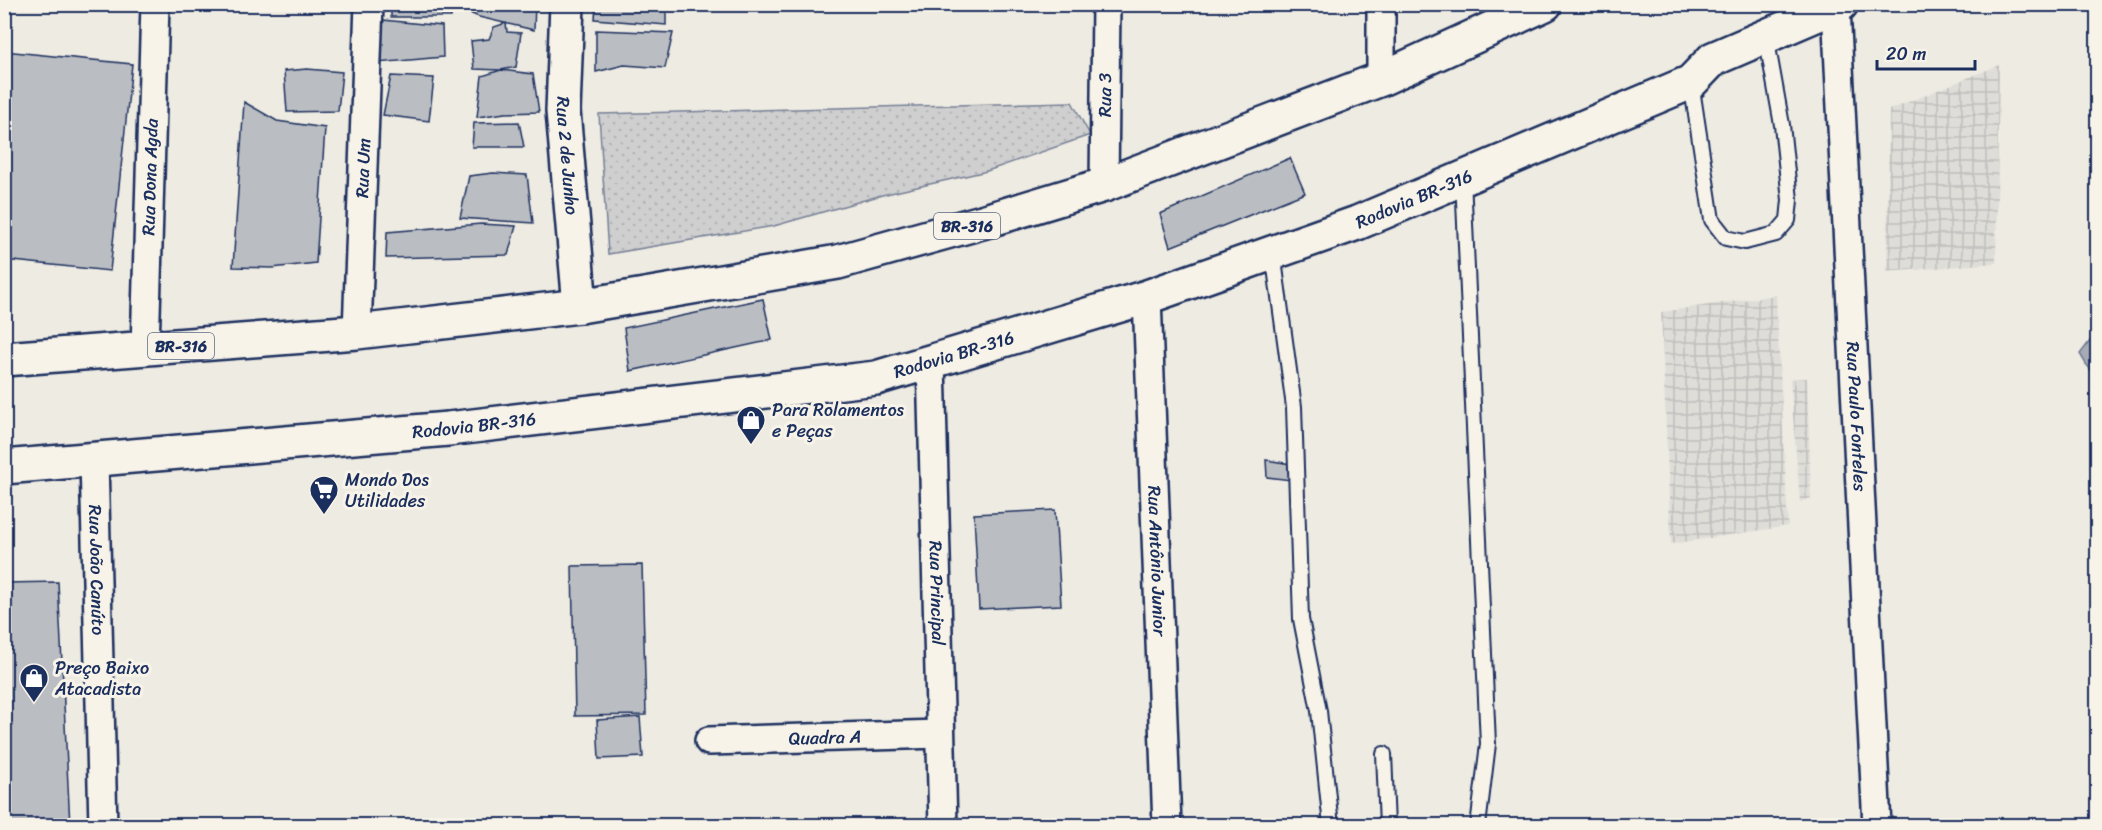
<svg xmlns="http://www.w3.org/2000/svg" width="2102" height="830" viewBox="0 0 2102 830" font-family="Sriracha,sans-serif">
<style>
.industrial{fill:url(#industrial-grid)}
.park{fill:url(#park-dots);stroke:#757f96;stroke-width:1.5}
.water{fill:#a6abb5;stroke:#6e7992;stroke-width:1.5}
.building{fill:#babdc2;stroke:#1b2f5e;stroke-width:1.5}
.lines{fill:none;stroke-linecap:round;stroke-linejoin:round}
.lane-casing{stroke:#1b2f5e;stroke-width:18}
.street-casing{stroke:#1b2f5e;stroke-width:32}
.secondary-casing{stroke:#1b2f5e;stroke-width:38}
.highway-casing{stroke:#1b2f5e;stroke-width:38}
.lane{stroke:#f7f3e8;stroke-width:14}
.street{stroke:#f7f3e8;stroke-width:27}
.secondary{stroke:#f7f3e8;stroke-width:33}
.highway{stroke:#f7f3e8;stroke-width:33}
.labels{text-anchor:middle;stroke-width:6;stroke-linejoin:round;paint-order:stroke}
.shield{fill:#f7f3e8;stroke:#5d6a87;stroke-width:1.5}
.shield-label{font-size:16px;font-weight:bold;fill:#1b2f5e}
.street-label{font-size:18px;fill:#1b2f5e;stroke:#f7f3e8}
.poi-label{font-size:18px;fill:#1b2f5e;stroke:#f7f3e8;text-anchor:start}
</style>
<defs>
<pattern id="industrial-grid" width="8" height="8" patternUnits="userSpaceOnUse" patternTransform="scale(1.5)"><rect width="8" height="8" fill="#deddd8"/><path d="M0 4h8M4 0v8" fill="none" stroke="#bebebc"/></pattern>
<pattern id="park-dots" width="8" height="8" patternUnits="userSpaceOnUse" patternTransform="scale(1.5)"><rect width="8" height="8" fill="#cfcfcf"/><path d="M2 2h.1M6 6h.1" fill="none" stroke="#b1b2b4" stroke-width="1.8" stroke-linecap="round"/></pattern>
</defs>
<rect width="100%" height="100%" fill="#eeebe2"/>
<filter id="ink" filterUnits="userSpaceOnUse"><feTurbulence type="fractalNoise" baseFrequency=".0167" numOctaves="2"/><feDisplacementMap in="SourceGraphic" scale="12" xChannelSelector="R" yChannelSelector="G"/><feConvolveMatrix kernelMatrix="1 2 1 2 8 2 1 2 1" color-interpolation-filters="sRGB"/></filter>
<g filter="url(#ink)">
<!-- industrial -->
<path class="industrial" d="M1999 65 1996 263 1887 272 1889 110Z
M1776 295 1788 526 1671 544 1661 312Z
M1807 378 1811 498 1800 502 1790 379Z"/>
<!-- park -->
<path class="park" d="M1072 102 1090 135 987 171 882 195 774 226 608 254 599 114Z"/>
<!-- water -->
<path class="water" d="M2096 333H2098L2097 377 2086 364 2080 354Z"/>
<!-- building -->
<path class="building" d="M391 4H451V17H391Z
M468 4H535L534 30 479 17 467 12Z
M596 4H666V25L595 19Z
M383 20 442 26 443 57 377 63Z
M506 23 507 32 521 33 516 67 501 70 474 69 471 41 489 39 494 27Z
M596 30 673 33 665 68 624 65 596 72Z
M4 51 132 64 110 271 4 260Z
M307 69 342 72 338 111 287 112 284 71Z
M501 70 533 74 539 112 505 113 477 117 482 76Z
M391 76 434 78 429 121 383 115Z
M244 102 277 121 325 128 316 263 272 268 233 267Z
M519 122 524 147H472L474 123Z
M1290 158 1305 193 1170 247 1160 214Z
M493 173 527 175 533 223 460 218 469 176Z
M481 224 516 226 508 255 386 258 387 232Z
M763 299 772 340 630 371 624 328Z
M1266 460 1291 464V480L1267 477Z
M1055 510 1061 605 979 609 974 514Z
M642 565 646 715 575 716 572 566Z
M58 582 70 826H4V583Z
M640 717 643 757 599 759 597 720Z"/>
<g class="lines">
<!-- lane casing -->
<g class="lane-casing">
<path id="lane" d="M1691 82 1712 220 1726 238 1745 242 1776 234 1788 220 1790 200 1782 125 1766 36
M1463 178 1488 744 1478 826
M1273 253 1294 407 1301 619 1319 711 1331 826
M1384 754 1387 826"/>
</g>
<!-- street casing -->
<g class="street-casing">
<g id="street">
<path d="M1381 4V79"/>
<path id="s1" d="M1836 7 1877 826"/>
<path id="s2" d="M1104 185 1106 4"/>
<path id="s3" d="M1147 297 1167 826"/>
<path id="s4" d="M357 332 369 4"/>
<path id="s5" d="M145 349 155 4"/>
<path id="s6" d="M931 362 943 826"/>
<path id="s7" d="M94 459 103 826"/>
<path id="s8" d="M709 741 940 734"/>
</g>
</g>
<!-- secondary casing -->
<g class="secondary-casing">
<g id="secondary">
<path id="s9" d="M567 4 563 111 580 306"/>
</g>
</g>
<!-- highway casing -->
<g class="highway-casing">
<g id="highway">
<path d="M4 359 357 332 580 306 838 262 982 222 1104 185 1381 79 1545 4"/>
<path id="s10" d="M4 467 448 429 876 378 1147 297 1357 223 1691 82 1713 59 1841 4"/>
</g>
</g>
<!-- lane -->
<use href="#lane" class="lane"/>
<!-- street -->
<use href="#street" class="street"/>
<!-- secondary -->
<use href="#secondary" class="secondary"/>
<!-- highway -->
<use href="#highway" class="highway"/>
</g>
</g>
<!-- icons -->
<defs>
<g id="shop-pin" transform="scale(1.5)"><path d="M0 17L-7.5 6A9.5 9.5 0 1 1 7.5 6Z" fill="#1b2f5e" stroke="#f7f3e8"/><path d="M-5-2.5h2.3a2.7 3.5 0 0 1 5.4 0H5L5.5 6h-11ZM-1.5-2.5h3a1.5 2.3 0 0 0-3 0Z" fill="#fff"/></g>
<g id="supermarket-pin" transform="scale(1.5)"><path d="M0 17L-7.5 6A9.5 9.5 0 1 1 7.5 6Z" fill="#1b2f5e" stroke="#f7f3e8"/><path d="M-6-5.5h2.5l.6 2H6L4.5 2H-2.5L-4.4-4H-6ZM-1.5 3.2a1.3 1.3 0 1 0 .1 0ZM3 3.2a1.3 1.3 0 1 0 .1 0Z" fill="#fff"/></g>
</defs>
<g fill-rule="evenodd">
<use href="#shop-pin" x="751" y="420"/>
<use href="#supermarket-pin" x="324" y="490"/>
<use href="#shop-pin" x="34" y="678"/>
</g>
<g class="labels">
<!-- shield labels -->
<g class="shield">
<rect x="934" y="213" width="66" height="26" rx="4.5"/>
<rect x="148" y="333" width="66" height="26" rx="4.5"/>
</g>
<g class="shield-label">
<text x="967" y="232">BR-316</text>
<text x="181" y="352">BR-316</text>
</g>
<!-- street labels -->
<g class="street-label">
<text dy="6" stroke="none"><textPath href="#s2" startOffset="90">Rua 3</textPath></text>
<text dy="6" stroke="none"><textPath href="#s9" startOffset="152">Rua 2 de Junho</textPath></text>
<text dy="6" stroke="none"><textPath href="#s4" startOffset="164">Rua Um</textPath></text>
<text dy="6" stroke="none"><textPath href="#s5" startOffset="172">Rua Dona Agda</textPath></text>
<text dy="6" stroke="none"><textPath href="#s10" startOffset="1444">Rodovia BR-316</textPath></text>
<text dy="6" stroke="none"><textPath href="#s10" startOffset="958">Rodovia BR-316</textPath></text>
<text dy="6" stroke="none"><textPath href="#s1" startOffset="410">Rua Paulo Fonteles</textPath></text>
<text dy="6" stroke="none"><textPath href="#s10" startOffset="472">Rodovia BR-316</textPath></text>
<text dy="6" stroke="none"><textPath href="#s3" startOffset="264">Rua Antônio Junior</textPath></text>
<text dy="6" stroke="none"><textPath href="#s7" startOffset="111">Rua João Canúto</textPath></text>
<text dy="6" stroke="none"><textPath href="#s6" startOffset="231">Rua Principal</textPath></text>
<text dy="6" stroke="none"><textPath href="#s8" startOffset="116">Quadra A</textPath></text>
</g>
<!-- poi labels -->
<g class="poi-label">
<text x="772" y="416">Para Rolamentos<tspan x="772" dy="21">e Peças</tspan></text>
<text x="345" y="486">Mondo Dos<tspan x="345" dy="21">Utilidades</tspan></text>
<text x="55" y="674">Preço Baixo<tspan x="55" dy="21">Atacadista</tspan></text>
</g>
</g>
<!-- margin -->
<rect width="2102" height="830" fill="none" stroke="#f7f3e8" stroke-width="24"/>
<rect x="12" y="12" width="2078" height="806" fill="none" stroke="#1b2f5e" stroke-width="2" filter="url(#ink)"/>
<!-- scale -->
<path d="M1877 60v9h98v-9" fill="none" stroke="#1b2f5e" stroke-width="3"/>
<text x="1886" y="60" font-size="18" fill="#1b2f5e" stroke="#f7f3e8" stroke-width="4.5" paint-order="stroke">20 m</text>
</svg>
